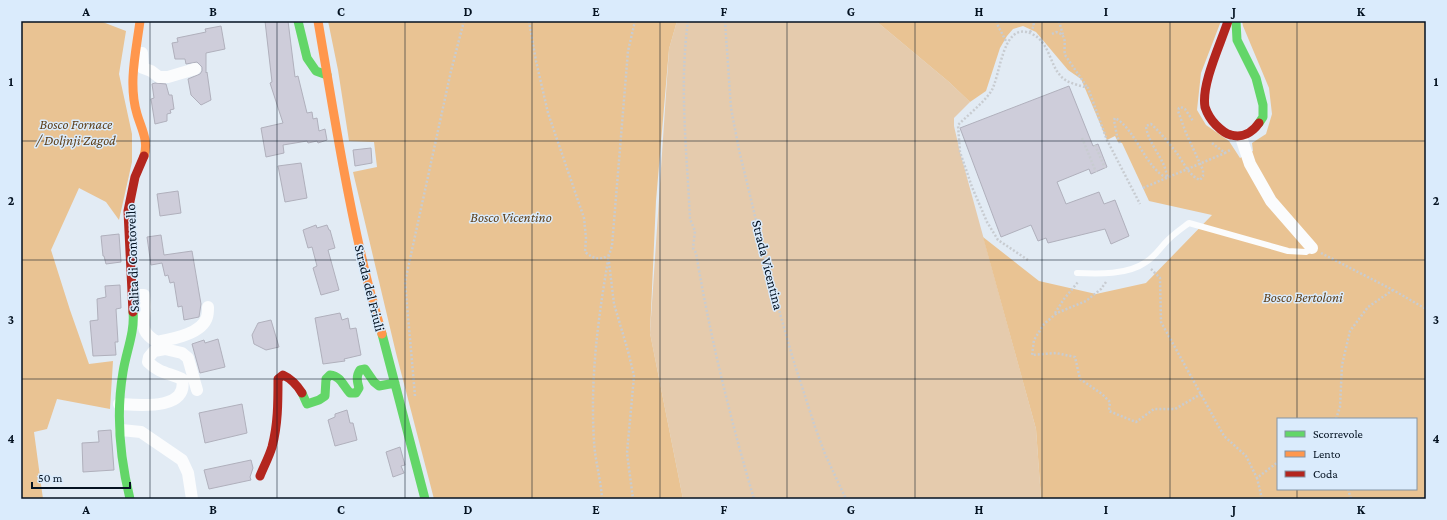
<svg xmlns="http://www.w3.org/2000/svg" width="1447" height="520" viewBox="0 0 1447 520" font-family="'Crimson Pro',serif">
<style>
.green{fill:#e5cbad}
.forest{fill:#e9c393;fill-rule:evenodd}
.building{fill:#cecdda;stroke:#b0b0bc}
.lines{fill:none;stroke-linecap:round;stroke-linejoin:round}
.path{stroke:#c8ccd1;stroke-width:2.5;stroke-dasharray:2 2;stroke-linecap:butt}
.lane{stroke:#fbfcfd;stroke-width:6}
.street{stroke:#fbfcfd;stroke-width:12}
.fast{stroke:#63d668;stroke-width:9}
.slow{stroke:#ff974d;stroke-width:9}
.jam{stroke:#b3261e;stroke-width:9}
.grid{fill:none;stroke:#041221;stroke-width:1;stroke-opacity:0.55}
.labels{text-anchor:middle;stroke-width:3;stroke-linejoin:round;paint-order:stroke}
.park-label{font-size:14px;font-style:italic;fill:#5f401a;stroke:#daebfc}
.street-label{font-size:14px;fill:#041221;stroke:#daebfc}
.neatline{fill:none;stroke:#041221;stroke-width:1.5}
.grid-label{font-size:13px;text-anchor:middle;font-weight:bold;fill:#041221}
</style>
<rect width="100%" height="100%" fill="#e2ebf4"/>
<!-- green -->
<path class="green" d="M677 21H876L949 82 970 102 954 118V126L960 152 1036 429 1041 499H683L650 333 669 49Z"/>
<!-- forest -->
<path class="forest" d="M21 21H100L126 31 119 74 132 134V162L119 220 106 202 79 188 51 250 70 310 89 364 113 361 110 409 57 399 47 429 34 432 43 499H21Z
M328 21H677L669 49 656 201 650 333 683 499H434L396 353 353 172 377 167 374 142 349 141 338 70Z
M876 21H1221L1201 73 1197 110 1206 125 1229 141 1240 158 1253 151 1252 143 1266 134 1272 114 1269 88 1243 26 1242 21H1426V499H1041L1036 429 983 237 1039 281 1096 294 1146 283 1212 215 1149 201 1122 143 1118 142 1115 136 1107 140 1081 79 1068 70 1036 32 1023 26 1013 29 1007 36 1000 48 986 91 970 102 949 82ZM1278 419H1416V489H1278Z"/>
<!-- building -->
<path class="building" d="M265 21H288L295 77 298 76 307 113 312 112 313 119 317 118 319 131 325 129 327 140 318 143 317 141 308 143 307 141 283 145 284 153 266 157 261 128 283 123 270 83 272 82Z
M221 26 225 49 206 53V73L207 72 211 100 201 105 191 95 188 79 200 74 202 71V67L197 62 186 64 185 59H175L172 43 178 42 177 38 206 32 205 29Z
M155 83 166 84 169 95H172L174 109 170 110 171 113 167 114V121L155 124 151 99 154 98 152 84Z
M1069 86 1093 146 1098 144 1107 167 1091 174 1089 169 1057 182 1066 204 1099 192 1104 204 1115 200 1129 236 1111 244 1105 229 1048 243 1046 238 1038 241 1031 225 1001 237 960 128Z
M371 148 372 163 355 166 353 150Z
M301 163 307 198 285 202 278 166Z
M178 191 181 213 160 216 157 194Z
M316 225 317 228 327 225 329 230H330L335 248 328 250 339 290 321 295 313 268 317 266 312 247 308 248 303 230Z
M119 234 121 262 106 264 104 256H103L101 236Z
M161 235 164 255 192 251 201 304 199 317 184 320 182 306 178 307 174 282 170 283 168 275 165 276 162 263 151 265 147 237Z
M120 285 121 308 116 309 118 342H115L116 355 93 356 90 321 98 320 97 299 106 297 105 286Z
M340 313 342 320 348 318 350 329 356 328 361 355 344 359 345 361 323 364 315 318Z
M271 320 279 347 266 350 254 344 252 335 258 323Z
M218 339 225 367 200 373 192 344 204 340 205 343Z
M242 404 247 433 205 443 199 413Z
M347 410 350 423H353L357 440 335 446 328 420 335 417V414Z
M111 430 114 470 83 472 82 443 99 442 98 431Z
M400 447 405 465 401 466 404 473 393 477 386 452Z
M251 460 253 468 250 477 251 480 209 489 204 470Z"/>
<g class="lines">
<!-- path -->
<path class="path" d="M529 21 536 61 548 113 584 218 586 238 585 252C594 259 599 261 609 255L612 246 628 51 635 21
M688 21C679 86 687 153 690 219L695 231 693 248 696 253C710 336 730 418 754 499
M725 21 731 108 739 150 771 282 793 359 815 427 825 454 846 499
M997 21V24L1007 43
M1059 21 1063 35
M1030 32 1034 26 1033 21
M1052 34 1056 32C1069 35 1063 46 1065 55L1087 87
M1082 138 1096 172
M1120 143 1117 136 1114 120 1115 118C1135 128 1146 169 1167 178 1166 159 1148 145 1146 126L1151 124C1160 132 1168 142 1176 152 1183 161 1189 176 1200 180L1203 176V170L1186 133 1178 111 1179 108 1181 107 1185 109 1193 121
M1212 143 1225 153 1230 150
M1095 145 1105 168
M1143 188 1225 153
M1321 253 1393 290 1426 309
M1028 260 998 240 987 222 972 187 960 152 958 125C968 115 981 105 990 93 1001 79 1001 19 1032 34 1052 43 1049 71 1067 81 1073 84 1081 86 1088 88L1107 140 1140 204
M609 262 614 304 628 351 634 376 627 453 633 499
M1151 269 1160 278 1161 322 1224 436 1246 456 1257 478
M1106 282 1101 289 1086 301 1057 313 1044 324 1034 340 1032 355 1056 353 1075 357 1080 379 1102 394 1110 402 1109 411 1136 422 1154 409H1175L1201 394
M1055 313 1064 299 1078 282
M415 396 405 282 451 71 464 21
M1336 419 1340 407 1342 365 1350 331 1368 307 1393 290
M1348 489 1351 499
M602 499C601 480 595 461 594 441 590 379 598 317 609 255
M1262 499 1257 478 1278 462"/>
<!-- lane -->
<path class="lane" d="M1077 273C1098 274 1128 275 1146 262 1154 257 1159 250 1165 243 1172 235 1181 229 1189 223L1288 251 1306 252 1312 248"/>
<!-- street -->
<path class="street" d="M142 53 143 68 151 71 159 77H168L195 69
M1241 137 1250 164 1271 201 1312 248
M133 295H144C144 299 145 303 145 307 144 325 139 331 157 342 172 339 202 334 207 317 208 314 208 310 208 307
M119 404C138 405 189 411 182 379 169 373 159 373 148 362L149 357 154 351 165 349 182 353 188 358 197 390
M121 430 141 432 182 460 188 473 192 499"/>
<!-- fast -->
<path class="fast" d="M298 21 307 58 316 71 327 75
M1236 21 1237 40 1256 78 1263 105V117L1259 123
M382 334 425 499
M302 393 307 404 319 400 325 396 326 379 330 375C341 376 343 386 350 393H356L359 388C357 381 356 376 360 370L365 369 374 382 379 386 395 383
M130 499C120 458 116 413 123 372 126 352 135 332 133 312"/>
<!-- slow -->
<path class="slow" d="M140 21C136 52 128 84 137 114 141 128 149 141 144 156
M318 21C332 103 345 186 364 267 369 289 376 312 382 334"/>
<!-- jam -->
<path class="jam" d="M1228 21C1221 43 1201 84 1205 107 1207 113 1211 120 1216 125 1220 129 1225 134 1231 135 1242 138 1252 133 1259 123
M133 312 128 211 135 177 144 156
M260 476C264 466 269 457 272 447 278 425 278 402 278 379L283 375C292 379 297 385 302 393"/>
</g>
<!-- grid -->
<path class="grid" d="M150 21V499M277 21V499M405 21V499M532 21V499M660 21V499M787 21V499M915 21V499M1042 21V499M1170 21V499M1297 21V419M21 141H1426M21 260H1426M21 379H1426M1297 489V499"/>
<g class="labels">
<!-- park labels -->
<g class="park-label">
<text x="76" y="129">Bosco Fornace<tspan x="76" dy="16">/ Doljnji Zagod</tspan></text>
<text x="511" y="222">Bosco Vicentino</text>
<text x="1303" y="302">Bosco Bertoloni</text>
</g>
<!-- street labels -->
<g class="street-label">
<text transform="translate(132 258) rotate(-92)" y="5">Salita di Contovello</text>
<text transform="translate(768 265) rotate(76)" y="5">Strada Vicentina</text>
<text transform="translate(370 288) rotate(76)" y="5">Strada del Friuli</text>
</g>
</g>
<!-- border -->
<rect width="1447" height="520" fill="none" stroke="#daebfc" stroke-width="44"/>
<!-- legend -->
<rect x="1277" y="418" width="140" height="72" fill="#daebfc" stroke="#8494a4"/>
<rect x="1285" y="431" width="20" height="6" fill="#63d668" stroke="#8494a4"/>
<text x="1313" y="438" font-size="12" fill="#041221">Scorrevole</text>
<rect x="1285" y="451" width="20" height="6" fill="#ff974d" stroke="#8494a4"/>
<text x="1313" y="458" font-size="12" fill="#041221">Lento</text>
<rect x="1285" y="471" width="20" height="6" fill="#b3261e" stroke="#8494a4"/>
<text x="1313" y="478" font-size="12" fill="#041221">Coda</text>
<!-- scale -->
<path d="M32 482v6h98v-6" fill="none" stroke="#041221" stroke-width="2"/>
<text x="38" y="482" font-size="12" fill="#041221" stroke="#daebfc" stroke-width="3" paint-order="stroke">50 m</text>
<rect x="22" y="22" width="1403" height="476" class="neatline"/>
<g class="grid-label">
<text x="86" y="16">A</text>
<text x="213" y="16">B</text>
<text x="341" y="16">C</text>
<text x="468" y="16">D</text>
<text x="596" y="16">E</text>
<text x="724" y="16">F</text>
<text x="851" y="16">G</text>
<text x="979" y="16">H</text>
<text x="1106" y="16">I</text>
<text x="1234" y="16">J</text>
<text x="1361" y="16">K</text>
<text x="11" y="86">1</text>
<text x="1436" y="86">1</text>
<text x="11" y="205">2</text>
<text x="1436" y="205">2</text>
<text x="11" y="324">3</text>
<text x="1436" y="324">3</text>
<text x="11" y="443">4</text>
<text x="1436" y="443">4</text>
<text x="86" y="514">A</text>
<text x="213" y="514">B</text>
<text x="341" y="514">C</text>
<text x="468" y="514">D</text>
<text x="596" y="514">E</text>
<text x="724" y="514">F</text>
<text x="851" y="514">G</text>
<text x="979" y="514">H</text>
<text x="1106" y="514">I</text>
<text x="1234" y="514">J</text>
<text x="1361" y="514">K</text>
</g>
</svg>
